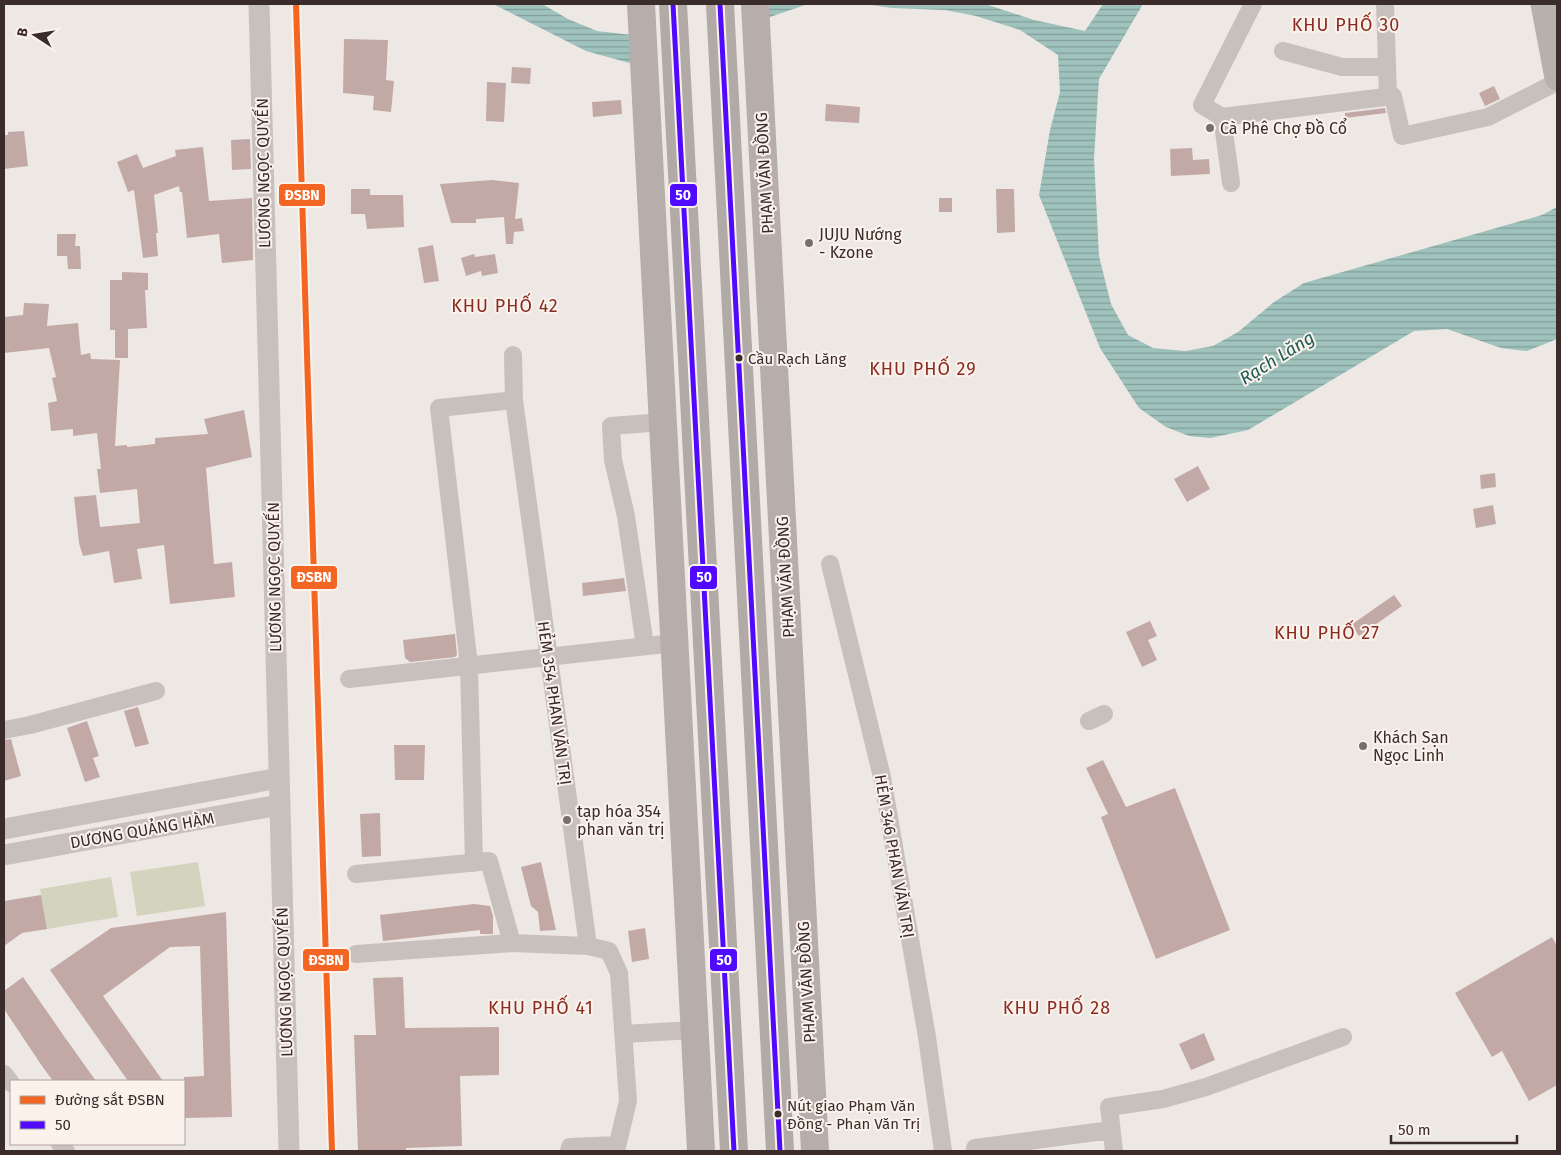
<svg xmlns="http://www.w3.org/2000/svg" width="1561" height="1155" viewBox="0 0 1561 1155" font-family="'Fira Sans',sans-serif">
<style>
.green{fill:#d2d4be}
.water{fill:url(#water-rules)}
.pier{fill:#eee8e4}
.building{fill:#c2a9a5}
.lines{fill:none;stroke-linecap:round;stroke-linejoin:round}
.minor{stroke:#c8c0bc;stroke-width:18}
.tertiary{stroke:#c8c0bc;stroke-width:21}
.secondary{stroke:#b8b0ac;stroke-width:25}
.primary{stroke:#b7aeab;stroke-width:28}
.trunk{stroke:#b2aaa7;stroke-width:28}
.bus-1-casing{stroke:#fbf2ec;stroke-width:9}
.bus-1{stroke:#4f0aff;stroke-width:5}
.rail-1-casing{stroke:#fbf2ec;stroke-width:10}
.rail-1{stroke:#f26522;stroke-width:6}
.poi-dot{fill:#786e6b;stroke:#fbf2ec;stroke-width:2}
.bus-dot{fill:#392c2a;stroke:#fbf2ec;stroke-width:2}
.labels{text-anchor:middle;stroke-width:4;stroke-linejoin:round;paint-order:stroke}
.bus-label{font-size:15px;fill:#392c2a;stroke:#fbf2ec;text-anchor:start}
.poi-label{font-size:16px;fill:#392c2a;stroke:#fbf2ec;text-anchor:start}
.street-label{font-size:16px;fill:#392c2a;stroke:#fbf2ec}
.neighbourhood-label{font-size:18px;letter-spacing:1px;fill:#8a2b21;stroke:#fbf2ec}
.water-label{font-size:18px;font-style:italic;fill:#1e5c58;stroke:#fbf2ec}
.line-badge{stroke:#fbf2ec;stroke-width:2}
.badge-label{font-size:14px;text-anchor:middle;font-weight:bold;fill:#fff}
</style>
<defs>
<pattern id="water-rules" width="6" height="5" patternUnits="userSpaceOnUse" patternTransform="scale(1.25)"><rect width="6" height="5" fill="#9fc2bd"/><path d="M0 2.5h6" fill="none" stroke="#839e9a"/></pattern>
</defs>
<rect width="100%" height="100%" fill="#eee8e4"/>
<!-- green -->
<path class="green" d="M198 862 205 906 137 916 130 872Z
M111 877 118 917 47 929 40 889Z"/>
<!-- water -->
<path class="water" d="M493 4H542L568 19 597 31 632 35 725 4H808L633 64 586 51Z
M864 4H985L1034 20 1085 31 1103 4H1143L1099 79 1094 158 1099 256 1111 304 1128 335 1153 348 1185 351 1213 346 1238 332 1274 302 1304 283 1542 215 1557 207V339L1527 351 1501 348 1447 329 1414 331 1248 430 1210 438 1189 436 1166 427 1139 408 1100 348 1039 195 1050 130 1060 92 1058 55 1020 30 976 16 945 10 892 8Z"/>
<!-- pier -->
<path class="pier" d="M717 4H762L763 21 635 66 633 32Z"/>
<!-- building -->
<path class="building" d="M344 39 388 40 386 80 394 81 391 112 373 110 374 96 343 93Z
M512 67 531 68 530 84 511 83Z
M487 82 506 83 504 122 486 121Z
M1494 86 1500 99 1485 106 1479 93Z
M621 100 622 114 593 117 592 102Z
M826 104 860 107 859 123 825 121Z
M1385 108 1386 113 1345 118V113Z
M24 131 28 166 4 169V135H8V132Z
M250 139 251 169 232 170 231 140Z
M203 147 209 201 252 198 253 260 222 263 219 234 187 238 182 192H180L179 186 154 195 158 233H156L158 256 143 258 134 190 128 192 117 162 137 154 143 168 176 156 175 150Z
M1192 148 1193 160 1209 159 1210 174 1171 176 1170 149Z
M492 180 519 183 515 219 522 218 524 231 514 232 513 244H506L504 217 476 219V223H451L440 184Z
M351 189H370V195H403L404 227 367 229 365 214H351Z
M996 189H1014L1015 232 997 233Z
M939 198H952V212H939Z
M57 234H76L75 246H80L81 269H68L67 256H57Z
M433 245 439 281 424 283 418 248Z
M474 254 475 257 495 254 498 273 482 276 481 271 466 276 461 258Z
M122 272 148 273V290H145L147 328 128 329V358H115V330H110V280H122Z
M24 303 49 304 47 326 78 323 81 355 90 353 91 359 120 360 115 446 127 445V447L155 444V438L208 434 204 419 244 410 252 457 206 468 214 564 232 562 235 597 170 604 164 545 137 549 142 579 114 583 109 551 83 556 79 543 74 497 96 495 100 527 140 523 137 489 100 493 97 469H101L97 433 73 436V429L51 431 48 403 57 401 52 378 56 377 49 348 4 353V317L23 315Z
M1198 466 1210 489 1187 502 1174 479Z
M1495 473 1496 487 1481 489 1480 475Z
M1493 505 1496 524 1476 528 1473 509Z
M624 578 626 591 583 596 582 583Z
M1394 595 1402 606 1359 636 1351 625Z
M1150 621 1157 636 1148 640 1157 660 1142 667 1126 632Z
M455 634 457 655 455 657 410 662 405 658 403 640Z
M138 707 149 744 135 747 124 711Z
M87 721 99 756 93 758 100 777 85 782 67 728Z
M11 739 21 776 4 781V740Z
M394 745H425L424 780H395Z
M1103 760 1126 807 1175 788 1230 930 1156 959 1101 817 1108 814 1086 768Z
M380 813 381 856 362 857 360 814Z
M541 862 556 930 540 931 538 912 531 906 521 867Z
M41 895 47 929 22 933 4 946V901Z
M474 904 490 906 493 916V934H480V930L383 941 380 915Z
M226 912 232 1117 184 1118V1077L204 1076 200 946 170 947 103 996 163 1081H128L50 970 111 928Z
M645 928 649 959 632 962 628 931Z
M1552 937 1557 946V1085L1529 1101 1502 1051 1492 1057 1455 993Z
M23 977 66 1039 96 1081H53L42 1066 4 1009V991Z
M403 977 405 1028 499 1027V1075L460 1076 462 1146 406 1148V1151H358L354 1035H376L373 978Z
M1204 1033 1215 1060 1191 1070 1179 1044Z"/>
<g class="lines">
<!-- minor -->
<path class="minor" d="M1253 4 1202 105 1222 117 1393 96 1402 136 1488 117 1557 82
M1385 4 1388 96
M1283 51 1342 67H1387
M1222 117 1231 183
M513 355 514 400 588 946 609 951 619 973 628 1101 616 1151
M830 564 882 777 927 1037 943 1151
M645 646 626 516 613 460 611 426 663 422
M349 679 674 643
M1089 721 1104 714
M4 730 30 725 156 691
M474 863 469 665 439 408 514 400
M356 874 489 861 512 943 588 946
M356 954 512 943
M623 1034 695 1030
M4 1074 11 1083
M60 1144 66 1151
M975 1148 1111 1130
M569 1151 570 1147 617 1145
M1114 1151 1109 1107 1163 1099 1206 1087 1343 1037"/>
<!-- tertiary -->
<path class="tertiary" d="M259 4 289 1151
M4 829 279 778
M4 855 279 805"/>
<!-- secondary -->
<path class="secondary" d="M1543 4 1557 78"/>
<!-- primary -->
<path class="primary" d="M641 4 701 1151
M755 4 815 1151"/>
<!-- trunk -->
<path class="trunk" d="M673 4 734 1151
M720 4 780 1151"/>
<!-- bus-1 casing -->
<g class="bus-1-casing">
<path id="bus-1" d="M673 4 734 1151
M720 4 780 1151"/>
</g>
<!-- bus-1 -->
<use href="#bus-1" class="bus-1"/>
<!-- rail-1 casing -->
<g class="rail-1-casing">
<path id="rail-1" d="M296 4 332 1151"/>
</g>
<!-- rail-1 -->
<use href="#rail-1" class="rail-1"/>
</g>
<!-- markers -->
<g class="poi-dot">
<circle cx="1210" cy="128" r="5"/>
<circle cx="809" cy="243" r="5"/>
<circle cx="1363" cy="746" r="5"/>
<circle cx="567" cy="820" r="5"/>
</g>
<g class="bus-dot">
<circle cx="739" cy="358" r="4.5"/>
<circle cx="778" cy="1114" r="4.5"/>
</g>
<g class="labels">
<!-- bus labels -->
<g class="bus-label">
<text x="748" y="364">Cầu Rạch Lăng</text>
<text x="787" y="1111">Nút giao Phạm Văn<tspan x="787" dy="18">Đồng - Phan Văn Trị</tspan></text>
</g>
<!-- poi labels -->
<g class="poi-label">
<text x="1220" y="134">Cà Phê Chợ Đồ Cổ</text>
<text x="819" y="240">JUJU Nướng<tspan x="819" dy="18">- Kzone</tspan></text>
<text x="1373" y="743">Khách Sạn<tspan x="1373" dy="18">Ngọc Linh</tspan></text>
<text x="577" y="817">tạp hóa 354<tspan x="577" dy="18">phan văn trị</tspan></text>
</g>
<!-- street labels -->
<g class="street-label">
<text transform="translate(263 173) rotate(-91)" y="6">LƯƠNG NGỌC QUYẾN</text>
<text transform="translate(764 173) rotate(-93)" y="6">PHẠM VĂN ĐỒNG</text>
<text transform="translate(274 577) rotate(-91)" y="6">LƯƠNG NGỌC QUYẾN</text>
<text transform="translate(785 577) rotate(-93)" y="6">PHẠM VĂN ĐỒNG</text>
<text transform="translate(555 703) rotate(82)" y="6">HẺM 354 PHAN VĂN TRỊ</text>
<text transform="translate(142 830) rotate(-10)" y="6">DƯƠNG QUẢNG HÀM</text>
<text transform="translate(895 856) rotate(80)" y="6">HẺM 346 PHAN VĂN TRỊ</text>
<text transform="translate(284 982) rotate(-92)" y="6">LƯƠNG NGỌC QUYẾN</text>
<text transform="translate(806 982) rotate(-93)" y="6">PHẠM VĂN ĐỒNG</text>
</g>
<!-- neighbourhood labels -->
<g class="neighbourhood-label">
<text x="1346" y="31">KHU PHỐ 30</text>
<text x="505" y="312">KHU PHỐ 42</text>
<text x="923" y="375">KHU PHỐ 29</text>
<text x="1327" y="639">KHU PHỐ 27</text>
<text x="541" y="1014">KHU PHỐ 41</text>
<text x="1057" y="1014">KHU PHỐ 28</text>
</g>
<!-- water labels -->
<g class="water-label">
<text transform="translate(1277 358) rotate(-32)" y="6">Rạch Lăng</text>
</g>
</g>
<g class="line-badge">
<rect x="278" y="183" width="48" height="24" rx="5" fill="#f26522"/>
<rect x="669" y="183" width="29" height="24" rx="5" fill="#4f0aff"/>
<rect x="290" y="565" width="48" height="25" rx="5" fill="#f26522"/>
<rect x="689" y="565" width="29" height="25" rx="5" fill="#4f0aff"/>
<rect x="709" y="948" width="29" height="24" rx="5" fill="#4f0aff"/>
<rect x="302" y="948" width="48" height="24" rx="5" fill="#f26522"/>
</g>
<g class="badge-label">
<text x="302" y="200">ĐSBN</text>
<text x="683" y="200">50</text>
<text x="314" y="582">ĐSBN</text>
<text x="704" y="582">50</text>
<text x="724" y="965">50</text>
<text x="326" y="965">ĐSBN</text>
</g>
<!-- border -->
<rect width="1561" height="1155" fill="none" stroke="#392c2a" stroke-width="10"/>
<!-- legend -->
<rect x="10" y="1080" width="175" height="65" fill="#fbf2ec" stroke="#ada39e"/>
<rect x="20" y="1096" width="25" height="8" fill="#f26522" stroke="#ada39e"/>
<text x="55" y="1105" font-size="15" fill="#392c2a">Đường sắt ĐSBN</text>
<rect x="20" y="1121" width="25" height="8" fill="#4f0aff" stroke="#ada39e"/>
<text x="55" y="1130" font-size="15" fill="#392c2a">50</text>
<!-- north arrow -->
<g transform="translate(35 35) rotate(282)" stroke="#fbf2ec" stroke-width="4" paint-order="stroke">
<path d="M0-4L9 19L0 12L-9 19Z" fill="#392c2a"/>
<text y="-8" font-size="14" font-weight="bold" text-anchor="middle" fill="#392c2a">B</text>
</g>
<!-- scale -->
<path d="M1391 1135v8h126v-8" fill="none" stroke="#392c2a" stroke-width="2.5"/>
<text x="1398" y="1135" font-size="15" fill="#392c2a" stroke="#fbf2ec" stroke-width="4" paint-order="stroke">50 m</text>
</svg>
